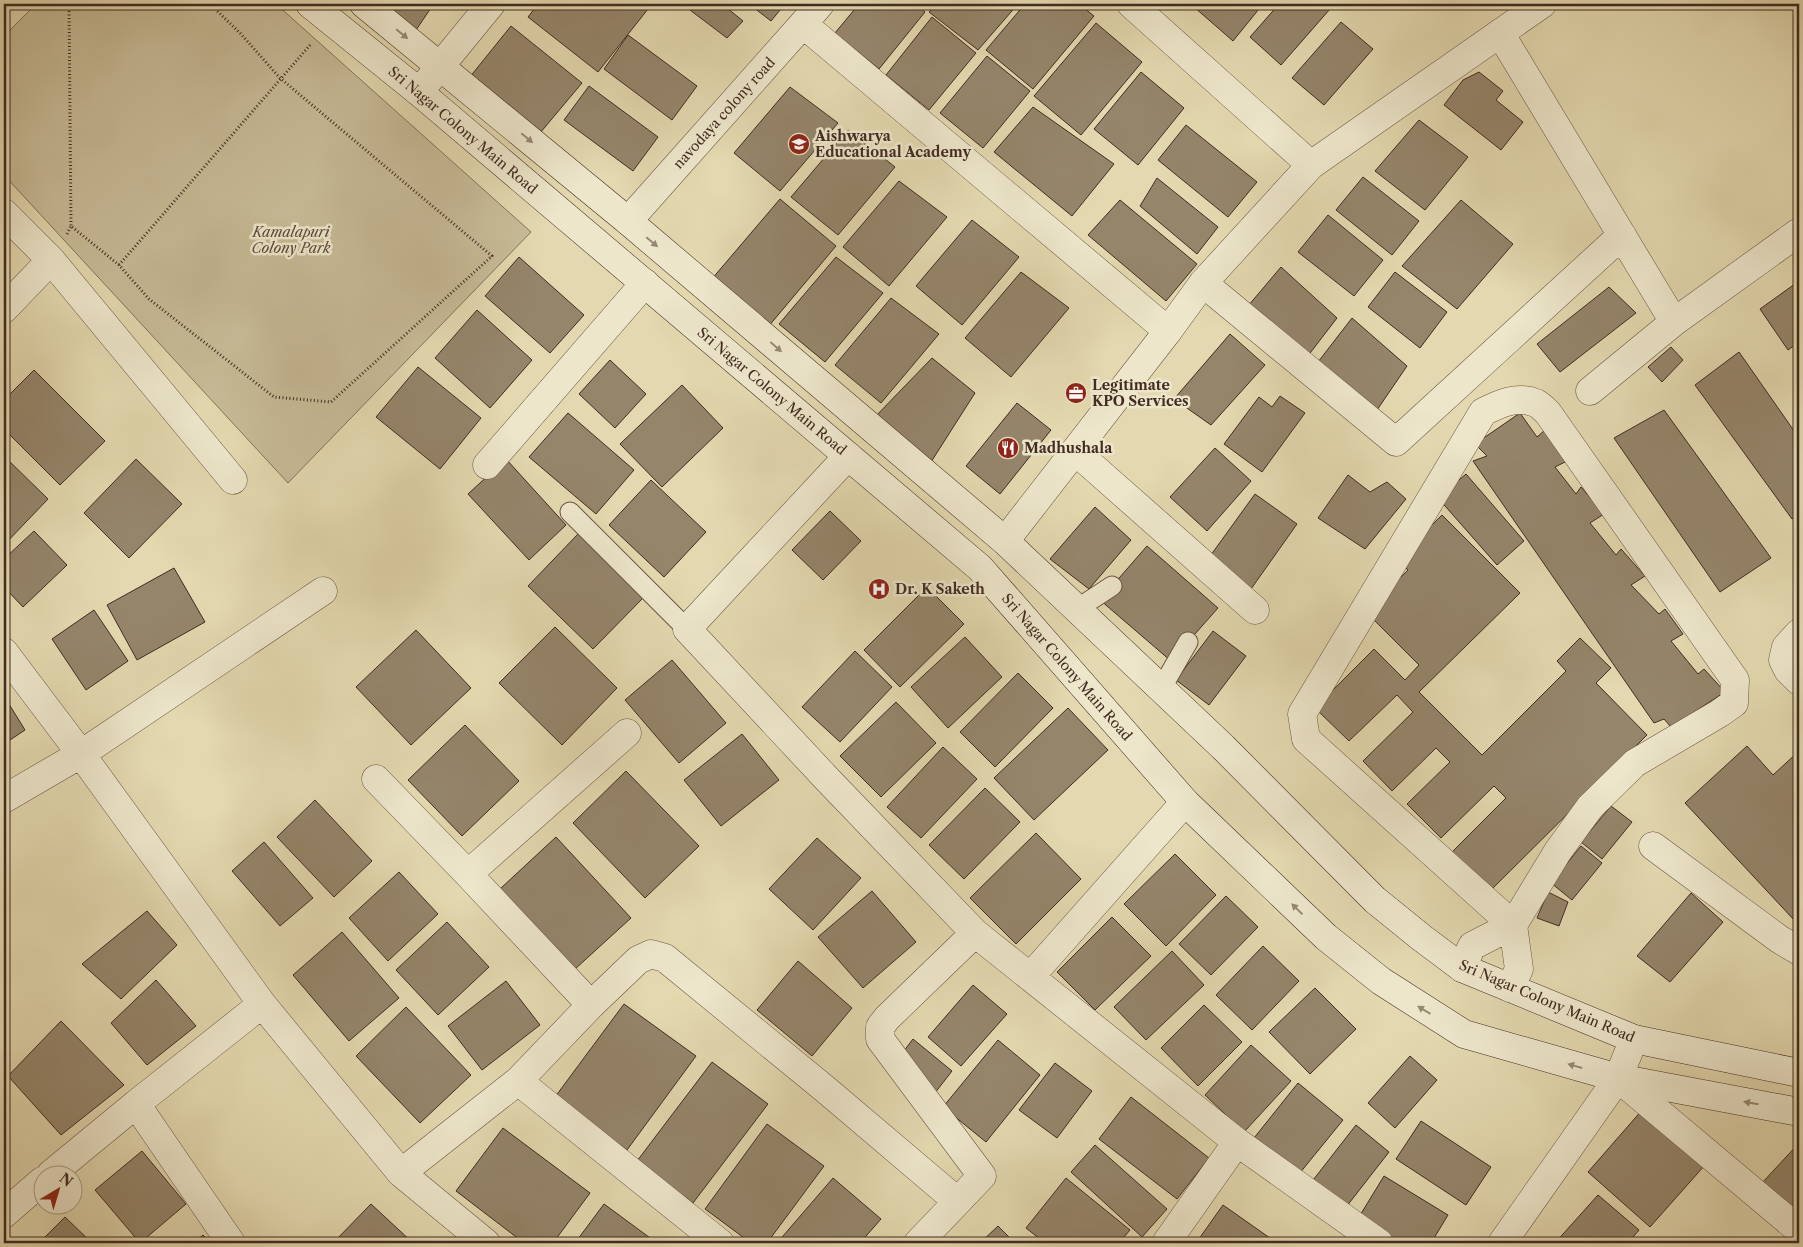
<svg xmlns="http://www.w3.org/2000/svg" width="1803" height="1247" viewBox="0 0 1803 1247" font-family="'Libre Caslon Text',serif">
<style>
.green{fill:#c7bb97;stroke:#84735c}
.building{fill:#95856b;stroke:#412b22}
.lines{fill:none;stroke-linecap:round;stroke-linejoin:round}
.service-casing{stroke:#6a5645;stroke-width:21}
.minor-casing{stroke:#6a5645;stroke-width:29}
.tertiary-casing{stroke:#6a5645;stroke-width:29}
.secondary-casing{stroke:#412b22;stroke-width:29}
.path{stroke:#412b22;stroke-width:3;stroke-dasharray:1 2.5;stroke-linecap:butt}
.service{stroke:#ede6cb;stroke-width:19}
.minor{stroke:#ede6cb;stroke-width:28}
.tertiary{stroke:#ede6cb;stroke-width:28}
.secondary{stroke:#ede6cb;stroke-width:28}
.oneway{fill:#978876}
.labels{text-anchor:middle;stroke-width:5;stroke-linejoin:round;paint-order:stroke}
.street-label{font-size:14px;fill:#412b22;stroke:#ede6cb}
.poi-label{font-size:14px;font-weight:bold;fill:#412b22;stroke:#ede6cb;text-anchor:start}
.park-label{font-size:14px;font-style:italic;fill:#5c4839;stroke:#ede6cb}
</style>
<rect width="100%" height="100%" fill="#e3d8af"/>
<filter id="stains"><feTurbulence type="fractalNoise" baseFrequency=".004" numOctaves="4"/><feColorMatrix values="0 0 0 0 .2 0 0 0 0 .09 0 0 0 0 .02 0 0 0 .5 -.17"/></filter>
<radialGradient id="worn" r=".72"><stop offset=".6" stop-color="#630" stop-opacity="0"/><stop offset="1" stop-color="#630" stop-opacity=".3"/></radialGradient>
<!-- green -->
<path class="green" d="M36 4H276L531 232 288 483 4 175V36Z"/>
<!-- building -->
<path class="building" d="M4 4H16L8 12 4 8Z
M376 4H432L433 5 414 33Z
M538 4H652L598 72 528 17Z
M696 4H722L743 21 727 38 690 10Z
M749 4H785L771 21Z
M859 4H916L925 12 879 69 835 33Z
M937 4H1018L978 50 929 12Z
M1025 4H1079L1094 16 1033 89 986 50Z
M1196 4H1263L1233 41 1194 7Z
M1279 4H1323L1330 9 1281 65 1250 37Z
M932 17 976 53 929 110 886 75Z
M1341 22 1373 49 1324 105 1292 78Z
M1096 23 1142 62 1081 135 1034 96Z
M511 26 582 83 535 139 465 83Z
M628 35 697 86 672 120 604 69Z
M987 56 1030 91 983 148 940 113Z
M1141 72 1184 108 1138 165 1094 129Z
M1479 72 1503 91 1496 100 1523 122 1501 150 1444 105 1463 80Z
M589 86 658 137 633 171 564 120Z
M790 87 838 123 780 191 734 153Z
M1033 107 1114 164 1072 216 994 152Z
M1419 120 1468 157 1425 210 1375 171Z
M1186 125 1257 182 1228 217 1158 160Z
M848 130 895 167 838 235 791 197Z
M1363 177 1419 221 1392 255 1336 210Z
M1157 178 1218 227 1197 254 1140 206Z
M899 181 947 217 889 286 843 247Z
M780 199 836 246 768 327 711 280Z
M1120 200 1197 264 1166 301 1088 235Z
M1461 200 1513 244 1457 309 1402 266Z
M1328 215 1383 260 1354 296 1298 252Z
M972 220 1019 257 962 325 916 286Z
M519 257 584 315 550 353 485 296Z
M836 257 883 293 825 362 779 324Z
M1281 267 1337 318 1307 357 1248 306Z
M1021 272 1069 308 1011 377 965 338Z
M1395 272 1447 312 1420 348 1368 307Z
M1799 281V342L1788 350 1760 309Z
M1609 287 1636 313 1560 372 1537 344Z
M891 298 939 334 881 403 835 365Z
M477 310 532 360 490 408 435 358Z
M1352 318 1407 366 1377 410 1318 362Z
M1230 334 1265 365 1211 425 1174 399Z
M1671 347 1683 360 1662 382 1648 367Z
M1739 352 1799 438V513L1792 519 1695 385Z
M932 358 975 393 931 462 873 419Z
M610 360 646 394 615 428 579 394Z
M418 367 481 418 440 469 376 417Z
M34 370 105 441 60 485 4 429V400Z
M682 385 723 428 662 487 620 444Z
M1280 396 1305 413 1262 472 1224 444 1259 397 1272 407Z
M1017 403 1051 430 1000 494 966 466Z
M1664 410 1771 558 1720 592 1614 438Z
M568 413 634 470 596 514 529 457Z
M1520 413 1537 437 1545 430 1567 461 1555 467 1576 494 1581 487 1604 514 1590 523 1616 555 1621 549 1645 576 1631 585 1659 614 1665 609 1683 634 1671 641 1698 674 1704 669 1725 692 1671 727 1664 719 1654 723 1473 461 1487 456 1475 444Z
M1215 448 1251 481 1207 531 1170 497Z
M5 457 48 499 4 545V459Z
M136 459 182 504 129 558 84 513Z
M506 459 566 525 529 560 468 494Z
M1466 474 1524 541 1497 565 1438 498Z
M1348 475 1370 492 1387 482 1406 499 1365 549 1318 518Z
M651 480 706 532 664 577 609 525Z
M1255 494 1297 524 1251 589 1208 559Z
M1095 507 1131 540 1089 589 1050 559Z
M830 511 861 541 823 580 792 550Z
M1442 515 1520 593 1419 692 1482 755 1566 671 1557 661 1580 638 1611 668 1596 683 1647 735 1488 893 1450 854 1506 798 1494 786 1441 838 1407 804 1450 762 1436 748 1392 791 1363 761 1413 712 1397 695 1349 741 1315 708 1374 649 1405 680 1419 665 1366 612 1408 570 1397 559Z
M34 531 67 565 23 607 4 587V559Z
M578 534 643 598 593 649 528 586Z
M1147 546 1218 608 1171 661 1100 600Z
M174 568 205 622 137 660 107 605Z
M927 587 964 624 900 687 864 650Z
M94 610 128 661 86 690 52 639Z
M555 627 617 688 562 745 499 683Z
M416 630 471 688 411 745 356 687Z
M1213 631 1246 656 1209 705 1176 680Z
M965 637 1002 677 948 728 911 687Z
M855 651 892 687 840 742 802 707Z
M672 660 726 723 679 763 625 700Z
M1018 673 1053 708 995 767 960 732Z
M4 696 25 730 4 744Z
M896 702 936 743 881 797 840 756Z
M1068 708 1108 750 1034 820 994 778Z
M465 725 519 781 462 836 408 780Z
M742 734 779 780 721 826 684 780Z
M1747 746 1773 775 1799 751V917L1795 921 1685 803Z
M943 747 977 779 921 838 887 807Z
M626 771 699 846 645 898 573 823Z
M985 788 1020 822 964 879 929 845Z
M315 800 372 861 334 897 277 837Z
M1611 806 1632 822 1602 859 1581 842Z
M1036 833 1081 879 1016 944 970 898Z
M556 837 631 918 574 970 500 889Z
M817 838 861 878 813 930 769 889Z
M264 842 313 898 280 926 232 871Z
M1581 846 1602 863 1572 900 1551 883Z
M1175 854 1216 895 1166 946 1124 904Z
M399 872 438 914 388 961 349 918Z
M872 891 916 942 863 988 818 937Z
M1548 892 1568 902 1559 926 1537 918Z
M1691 893 1723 922 1670 982 1637 956Z
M1226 896 1258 927 1211 975 1179 944Z
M147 911 177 945 121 999 82 964Z
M1112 917 1151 956 1095 1010 1057 972Z
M447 922 489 967 438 1015 396 970Z
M342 932 399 998 349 1041 293 975Z
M1263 946 1299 981 1252 1030 1216 995Z
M1172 951 1204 985 1146 1040 1114 1007Z
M798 961 852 1008 812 1056 757 1010Z
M156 980 196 1026 147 1065 111 1023Z
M506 981 540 1025 482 1070 448 1026Z
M973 985 1007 1014 961 1066 928 1037Z
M1315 988 1356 1029 1310 1074 1269 1032Z
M624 1004 696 1056 627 1150 555 1097Z
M1204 1005 1242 1042 1198 1086 1161 1048Z
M406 1007 471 1075 420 1123 356 1056Z
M61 1021 124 1085 61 1135 8 1076Z
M913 1039 952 1071 931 1098 900 1056Z
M998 1040 1040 1075 986 1142 943 1107Z
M1251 1045 1291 1081 1244 1132 1205 1095Z
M1410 1056 1437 1080 1395 1128 1368 1103Z
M712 1062 768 1104 693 1203 637 1161Z
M1055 1063 1092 1091 1057 1138 1019 1110Z
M1298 1083 1343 1120 1299 1174 1254 1138Z
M1131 1097 1209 1158 1177 1199 1099 1139Z
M1643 1109 1705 1165 1650 1227 1588 1172Z
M1421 1121 1491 1167 1466 1205 1396 1159Z
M767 1124 824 1166 767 1243H751L705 1209Z
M1356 1125 1389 1152 1343 1211 1310 1184Z
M503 1128 590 1193 553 1243H524L456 1191Z
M1799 1143V1212L1762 1183Z
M1095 1145 1167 1209 1142 1237 1071 1172Z
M142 1151 186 1204 140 1243 95 1190Z
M1384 1176 1448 1215 1431 1243H1401L1359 1217Z
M833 1178 881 1219 860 1243H777Z
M1066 1178 1130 1230 1119 1243H1045L1026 1228Z
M1598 1195 1639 1230 1628 1243H1555Z
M371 1204 413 1243H333Z
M604 1204 657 1243H575Z
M1223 1205 1277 1243H1196Z
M65 1217 92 1243H39Z
M998 1226 1015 1243H980Z
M203 1235 211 1243H194Z"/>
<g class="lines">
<!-- service casing -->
<g class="service-casing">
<path id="service" d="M570 512 687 629
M1077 609 1112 586
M1161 689 1188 642"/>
</g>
<!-- minor casing -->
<g class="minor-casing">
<path id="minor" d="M1131 4 1311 165
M803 24 1168 331
M1500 33 1674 322 1799 232
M419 92 491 4
M628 221 803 24 820 4
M51 260 233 480
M1203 283 1396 442 1622 235
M1590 391 1674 322
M1075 451 1255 610
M848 456 687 629 827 779 975 933 1237 1142 1379 1243
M487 465 645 283
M1799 633 1786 647 1783 660 1788 670 1799 681
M4 652 81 754 262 1004 401 1173 486 1243
M376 779 468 874 591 1005
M4 799 81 754 323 591
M1653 846 1779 939 1799 951
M468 874 627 733
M1462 968 1472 946 1513 925 1558 851 1590 807 1635 763 1720 713 1734 703 1735 680 1548 413C1545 410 1540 405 1536 403 1517 395 1499 404 1483 412L1302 714 1306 739 1513 925 1519 969 1510 988
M1030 977 1185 802
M1618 1078 1799 1230
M518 1081 720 1243
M136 1104 262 1004
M401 1173 518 1081 591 1005 638 960 651 954 665 958 825 1089 957 1201
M51 1174 136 1104 231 1243
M4 1214 42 1181
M918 1243 982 1176 880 1039V1027L887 1018 975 933
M1166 1243 1237 1142"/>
</g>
<!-- tertiary casing -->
<g class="tertiary-casing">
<path id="tertiary" d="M4 213 51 260 4 309
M1005 541 1168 331 1203 283 1311 165 1542 4
M1502 1243 1618 1078 1634 1039"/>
</g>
<!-- secondary casing -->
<g class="secondary-casing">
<path id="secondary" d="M310 4 419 92 980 568 1185 802 1326 937 1381 981 1464 1034 1618 1078 1799 1112
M364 4 628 221 1005 541 1223 747 1375 900 1422 938 1462 968 1634 1039 1799 1073"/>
</g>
<!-- path -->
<path class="path" d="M69 4 71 226
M67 234 71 226 119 265 149 299 274 397 331 402 492 256 280 78 240 33 210 4
M119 265 311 44"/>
<!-- service -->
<use href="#service" class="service"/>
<!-- minor -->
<use href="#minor" class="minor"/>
<!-- tertiary -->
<use href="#tertiary" class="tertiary"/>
<!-- secondary -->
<use href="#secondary" class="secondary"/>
</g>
<!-- one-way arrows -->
<defs><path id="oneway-solid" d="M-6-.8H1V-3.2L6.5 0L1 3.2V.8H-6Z" transform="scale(1.25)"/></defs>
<g class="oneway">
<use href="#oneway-solid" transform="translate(402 34) rotate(39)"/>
<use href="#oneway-solid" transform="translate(527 138) rotate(40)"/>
<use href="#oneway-solid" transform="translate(652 242) rotate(40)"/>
<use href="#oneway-solid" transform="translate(776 347) rotate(41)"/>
<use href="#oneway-solid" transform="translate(1297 909) rotate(-136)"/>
<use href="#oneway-solid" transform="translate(1424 1010) rotate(-149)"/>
<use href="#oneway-solid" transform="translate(1575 1066) rotate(-164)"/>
<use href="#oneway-solid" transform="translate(1751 1103) rotate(-170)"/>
</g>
<!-- icons -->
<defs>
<g id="university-disc" transform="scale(1.125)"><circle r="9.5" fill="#8f2418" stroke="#ede6cb"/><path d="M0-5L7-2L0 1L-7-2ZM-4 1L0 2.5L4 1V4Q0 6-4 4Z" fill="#fff"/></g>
<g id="office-disc" transform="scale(1.125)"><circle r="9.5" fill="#8f2418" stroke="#ede6cb"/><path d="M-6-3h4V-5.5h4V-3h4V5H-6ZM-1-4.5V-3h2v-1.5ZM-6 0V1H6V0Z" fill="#fff"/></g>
<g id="restaurant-disc" transform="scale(1.125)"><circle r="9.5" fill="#8f2418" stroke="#ede6cb"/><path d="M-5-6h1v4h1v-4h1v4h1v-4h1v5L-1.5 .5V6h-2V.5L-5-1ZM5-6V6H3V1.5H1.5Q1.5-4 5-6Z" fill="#fff"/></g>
<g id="hospital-disc" transform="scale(1.125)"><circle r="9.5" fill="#8f2418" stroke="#ede6cb"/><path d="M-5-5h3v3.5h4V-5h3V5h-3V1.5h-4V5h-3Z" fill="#fff"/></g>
</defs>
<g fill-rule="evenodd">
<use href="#university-disc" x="799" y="144"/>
<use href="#office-disc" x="1076" y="393"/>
<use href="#restaurant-disc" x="1008" y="448"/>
<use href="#hospital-disc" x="879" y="589"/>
</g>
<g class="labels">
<!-- street labels -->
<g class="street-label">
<text transform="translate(724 113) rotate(-48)" y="5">navodaya colony road</text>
<text transform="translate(463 130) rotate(40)" y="5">Sri Nagar Colony Main Road</text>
<text transform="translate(772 391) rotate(40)" y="5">Sri Nagar Colony Main Road</text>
<text transform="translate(1067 667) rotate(49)" y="5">Sri Nagar Colony Main Road</text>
<text transform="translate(1547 1001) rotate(23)" y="5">Sri Nagar Colony Main Road</text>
</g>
<!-- poi labels -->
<g class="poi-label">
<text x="815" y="141">Aishwarya<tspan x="815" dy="16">Educational Academy</tspan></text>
<text x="1092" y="390">Legitimate<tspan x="1092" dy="16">KPO Services</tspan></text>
<text x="1024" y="453">Madhushala</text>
<text x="895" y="594">Dr. K Saketh</text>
</g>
<!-- park labels -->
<g class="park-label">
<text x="291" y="237">Kamalapuri<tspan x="291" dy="16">Colony Park</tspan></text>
</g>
</g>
<!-- margin -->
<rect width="1803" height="1247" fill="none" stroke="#e3d8af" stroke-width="20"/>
<rect x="5" y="5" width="1793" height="1237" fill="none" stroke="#412b22" stroke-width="2.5"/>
<rect x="10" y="10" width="1783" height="1227" fill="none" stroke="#412b22"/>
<!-- north arrow -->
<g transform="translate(58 1190) rotate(38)"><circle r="24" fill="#ede6cb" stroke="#a89b87"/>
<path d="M0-4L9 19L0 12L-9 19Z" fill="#8f2418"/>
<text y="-8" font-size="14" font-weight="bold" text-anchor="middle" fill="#412b22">N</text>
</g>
<rect width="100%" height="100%" filter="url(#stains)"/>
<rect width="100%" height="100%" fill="url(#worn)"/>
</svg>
